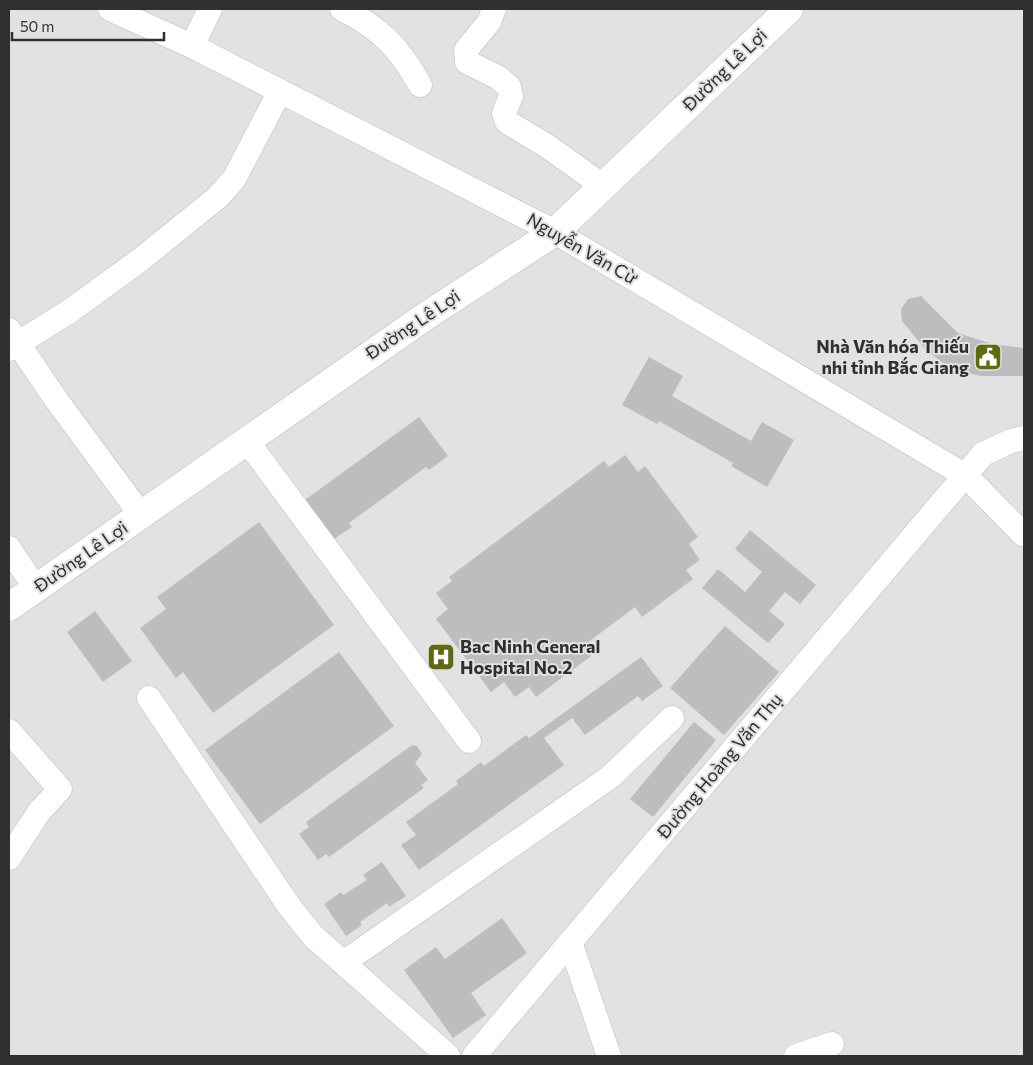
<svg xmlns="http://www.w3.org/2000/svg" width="1033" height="1065" viewBox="0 0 1033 1065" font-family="Commissioner,sans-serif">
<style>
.building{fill:#bdbcbf}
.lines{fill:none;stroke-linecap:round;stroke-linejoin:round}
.minor-casing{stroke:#bab9bc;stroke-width:25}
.major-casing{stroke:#bab9bc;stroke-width:29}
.minor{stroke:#fff;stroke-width:24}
.major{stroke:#fff;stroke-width:28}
.labels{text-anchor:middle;stroke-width:4;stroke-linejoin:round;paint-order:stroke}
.street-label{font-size:18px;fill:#2f2f30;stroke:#e2e2e5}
.poi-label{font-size:18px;font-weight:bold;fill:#2f2f30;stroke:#e2e2e5;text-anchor:end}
</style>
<rect width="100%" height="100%" fill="#e2e2e5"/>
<!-- building -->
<path class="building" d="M921 296 958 333 992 344 1024 348V376H980L949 368 924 348 902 321 901 309 908 299Z
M649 357 683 376 672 396 751 441 762 422 794 440 767 487 731 466 733 463 659 421 657 424 622 405Z
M419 417 448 456 429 470 426 467 349 523 352 527 331 541 302 502Z
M625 455 638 472 645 466 698 537 689 544 700 560 686 570 693 579 642 617 635 607 583 646 591 656 536 697 529 687 515 697 504 682 491 692 436 619 448 609 436 593 452 581 449 577 604 461 609 467Z
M259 522 334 625 213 713 183 672 176 678 140 628 166 609 157 597Z
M750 530 816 585 800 604 785 592 769 611 785 624 768 643 702 588 718 569 745 592 762 572 735 549Z
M95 611 132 661 103 682 67 632Z
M725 626 779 672 724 735 670 688Z
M339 652 394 726 260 824 205 750Z
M641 657 663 686 642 701 638 696 585 735 572 718 544 738 564 765 419 870 401 845 416 835 406 822 458 784 456 781 481 762 484 766 526 735 529 738Z
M694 722 716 740 653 817 630 799Z
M412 745 417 746 422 754 415 763 428 780 421 785 424 788 329 857 326 854 318 860 299 834 309 827 306 822Z
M382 862 406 896 389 907 387 903 360 922 362 925 346 936 324 904 341 892 343 895 367 880 363 875Z
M502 918 527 953 471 993 486 1015 453 1038 404 970 436 947 445 959Z"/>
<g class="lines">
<!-- minor casing -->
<g class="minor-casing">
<path id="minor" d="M110 9 192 46 555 232 966 476 1024 535
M342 9C380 28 399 47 420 85
M494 9 489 22 466 50 467 62 499 78 509 87 511 96 504 113 507 122 547 146 603 186
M192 46 210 9
M9 330 55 398 141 515
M9 349 70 311 140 260 218 197 234 179 279 93
M247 441 469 741
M9 548 36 589
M149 698 289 906 313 936 448 1056
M9 731 60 789 39 812 9 858
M570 942 609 1056
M343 963 610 777 672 718
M474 1056 983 454 1011 441 1024 438
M796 1056 832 1044"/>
</g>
<!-- major casing -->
<g class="major-casing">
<path id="major" d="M9 607 426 316 555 232 789 9"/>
</g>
<!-- minor -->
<use href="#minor" class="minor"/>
<!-- major -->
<use href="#major" class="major"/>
</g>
<!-- icons -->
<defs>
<g id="civic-square" transform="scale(1.4375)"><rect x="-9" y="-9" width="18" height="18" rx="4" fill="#5f690d" stroke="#e2e2e5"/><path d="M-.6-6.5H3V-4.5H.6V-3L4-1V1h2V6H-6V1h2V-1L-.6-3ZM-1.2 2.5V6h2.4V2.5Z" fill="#fff"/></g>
<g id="hospital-square" transform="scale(1.4375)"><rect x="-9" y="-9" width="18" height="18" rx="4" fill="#5f690d" stroke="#e2e2e5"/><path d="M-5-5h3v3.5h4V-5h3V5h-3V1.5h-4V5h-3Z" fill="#fff"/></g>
</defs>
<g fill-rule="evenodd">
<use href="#civic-square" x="988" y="357"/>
<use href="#hospital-square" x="441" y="657"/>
</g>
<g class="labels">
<!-- street labels -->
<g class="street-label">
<text transform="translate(725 70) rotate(-44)" y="6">Đường Lê Lợi</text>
<text transform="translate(582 249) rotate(30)" y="6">Nguyễn Văn Cừ</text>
<text transform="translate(413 325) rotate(-34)" y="6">Đường Lê Lợi</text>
<text transform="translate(81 557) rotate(-35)" y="6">Đường Lê Lợi</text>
<text transform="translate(720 766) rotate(-50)" y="6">Đường Hoàng Văn Thụ</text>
</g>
<!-- poi labels -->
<g class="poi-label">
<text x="969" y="353">Nhà Văn hóa Thiếu<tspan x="969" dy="21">nhi tỉnh Bắc Giang</tspan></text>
<text x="460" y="653" text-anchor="start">Bac Ninh General<tspan x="460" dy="21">Hospital No.2</tspan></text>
</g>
</g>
<!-- border -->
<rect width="1033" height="1065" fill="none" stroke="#2f2f30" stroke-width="20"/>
<!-- scale -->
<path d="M12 32v8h152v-8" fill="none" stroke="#2f2f30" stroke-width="2.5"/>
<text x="20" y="32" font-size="15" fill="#2f2f30" stroke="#e2e2e5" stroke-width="4" paint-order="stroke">50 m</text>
</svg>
